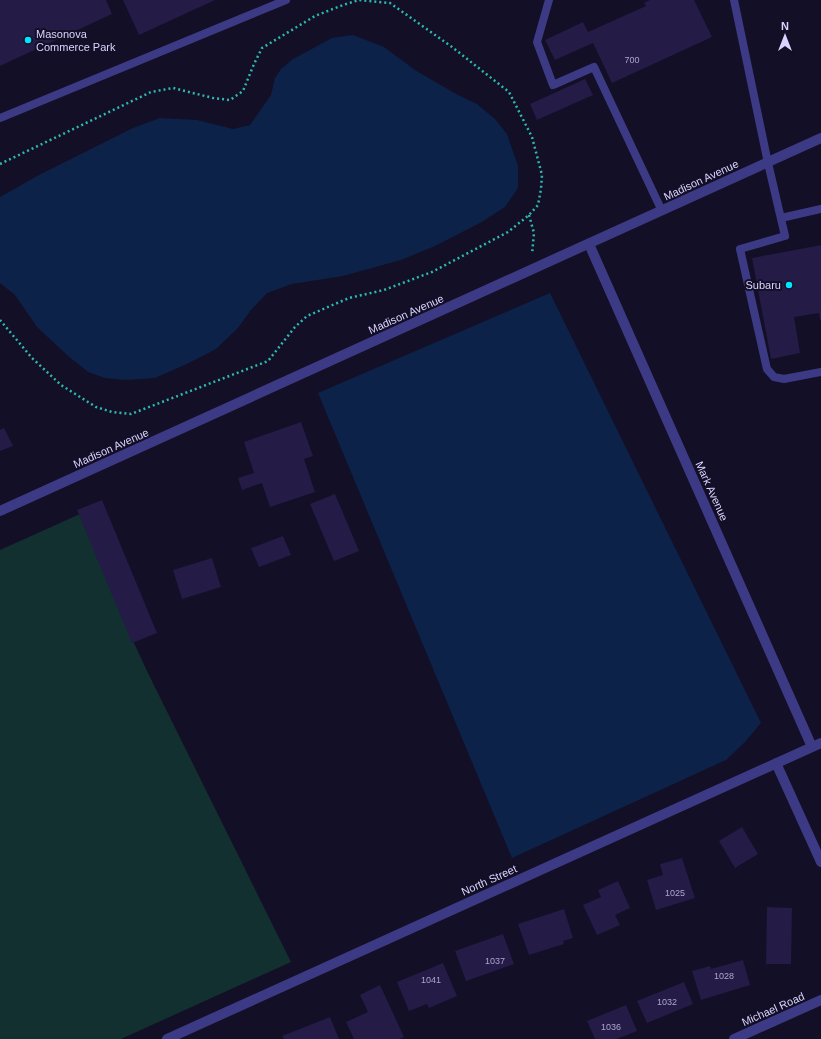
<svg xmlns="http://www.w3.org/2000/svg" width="821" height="1039" viewBox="0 0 821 1039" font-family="Arial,sans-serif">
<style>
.green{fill:#12302f}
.water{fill:#0c2248}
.building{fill:#241b47}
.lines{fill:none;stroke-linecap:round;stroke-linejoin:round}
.path{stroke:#2fb8b0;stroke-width:2.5;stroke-dasharray:2 3;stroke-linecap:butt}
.service{stroke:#3d3a85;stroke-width:8}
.minor{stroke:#3d3a85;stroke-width:10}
.tertiary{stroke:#3d3a85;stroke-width:10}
.poi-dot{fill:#00e5ff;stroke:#130f26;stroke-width:1.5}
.labels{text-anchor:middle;stroke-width:4;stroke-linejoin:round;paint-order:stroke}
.number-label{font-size:9px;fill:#aca6d1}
.poi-label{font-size:11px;fill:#d9d4ff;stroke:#130f26;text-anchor:start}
.street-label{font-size:11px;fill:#d9d4ff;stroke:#130f26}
</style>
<rect width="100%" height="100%" fill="#130f26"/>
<!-- green -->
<path class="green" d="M80 514 121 615 147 671 291 962 121 1039H0V550Z"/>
<!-- water -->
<path class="water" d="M353 35 384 47 415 70 456 94 477 104 495 119 507 134 518 166V188L505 207 480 223 435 246 401 260 343 276 292 284 267 293 251 310 238 328 216 349 189 363 155 378 125 380 105 378 88 372 68 356 37 327 15 295 0 283V197L39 175 133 128 160 118 197 120 233 129 250 125 271 95 275 78 281 69 293 59 332 38Z
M550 293 761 723 745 742 726 760 512 858 318 393Z"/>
<!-- building -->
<path class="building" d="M0 0H106L112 14 0 66Z
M123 0H215L139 35Z
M650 0H694L712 37 612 83 593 43 555 60 545 40 583 22 588 32 646 6 644 3Z
M585 79 593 95 537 120 530 104Z
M821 245V320H820L819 313 794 317 800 353 771 359 752 258Z
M301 422 313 456 304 459 315 492 270 507 262 483 242 490 238 478 254 473 244 442Z
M4 428 13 446 0 451V430Z
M335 494 359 551 334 561 310 504Z
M102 500 157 633 132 643 77 510Z
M283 536 291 555 259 567 251 548Z
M212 558 221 587 182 599 173 570Z
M742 827 758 854 735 868 719 841Z
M682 858 695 898 656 910 647 880 663 875 660 864Z
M618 881 630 908 615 915 620 925 597 935 583 905 601 897 598 890Z
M767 907 792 908 791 964H766Z
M564 909 573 938 563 941 564 944 529 955 518 924Z
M503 934 514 964 466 981 455 951Z
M743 960 750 985 701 1000 692 971 710 966 711 969Z
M443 963 457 996 429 1008 427 1004 409 1011 397 982Z
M684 982 693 1004 647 1023 637 1001Z
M380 985 404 1037 400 1039H354L346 1022 368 1012 360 995Z
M626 1005 637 1031 617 1039H595L587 1021Z
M330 1017 339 1039H284L282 1036Z"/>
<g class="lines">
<!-- path -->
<path class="path" d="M0 164 151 92 173 88 213 98 230 100 243 91 254 64 262 48 315 16 343 5 359 0 390 3 452 47 509 92 532 137 542 175 541 189 538 205 529 215 508 232 432 272 384 290 349 298 307 316 295 327 268 361 131 414 112 412 96 407 61 385 32 358 0 320
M529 215 534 233 532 254"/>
<!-- service -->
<path class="service" d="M549 0 537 42 553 85 594 67 662 211
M734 0 768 163 785 236 740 249 767 369 774 377 784 379 821 372
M0 118 286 0
M781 218 821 209"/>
<!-- minor -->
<path class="minor" d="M589 244 812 747
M776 763 821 862
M167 1039 821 743
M734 1039 821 1000"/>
<!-- tertiary -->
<path class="tertiary" d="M0 511 821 138"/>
</g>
<!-- markers -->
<g class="poi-dot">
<circle cx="28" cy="40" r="4"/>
<circle cx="789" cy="285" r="4"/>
</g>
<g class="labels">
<!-- number labels -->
<g class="number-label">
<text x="632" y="63">700</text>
<text x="675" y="896">1025</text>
<text x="495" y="964">1037</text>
<text x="724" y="979">1028</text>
<text x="431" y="983">1041</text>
<text x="667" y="1005">1032</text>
<text x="611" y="1030">1036</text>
</g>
<!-- poi labels -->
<g class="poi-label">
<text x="36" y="38">Masonova<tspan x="36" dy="13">Commerce Park</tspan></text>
<text x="781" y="289" text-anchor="end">Subaru</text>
</g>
<!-- street labels -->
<g class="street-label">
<text transform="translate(701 180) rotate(-25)" y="4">Madison Avenue</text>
<text transform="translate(406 314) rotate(-24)" y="4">Madison Avenue</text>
<text transform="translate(111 448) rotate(-24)" y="4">Madison Avenue</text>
<text transform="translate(712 491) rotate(66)" y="4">Mark Avenue</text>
<text transform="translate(489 880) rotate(-24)" y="4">North Street</text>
<text transform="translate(773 1009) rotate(-24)" y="4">Michael Road</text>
</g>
</g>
<!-- north arrow -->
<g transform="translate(785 36)" stroke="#130f26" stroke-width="3" paint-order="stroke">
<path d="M0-3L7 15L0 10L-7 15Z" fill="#d9d4ff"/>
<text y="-6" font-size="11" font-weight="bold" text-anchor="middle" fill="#d9d4ff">N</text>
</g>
</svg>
